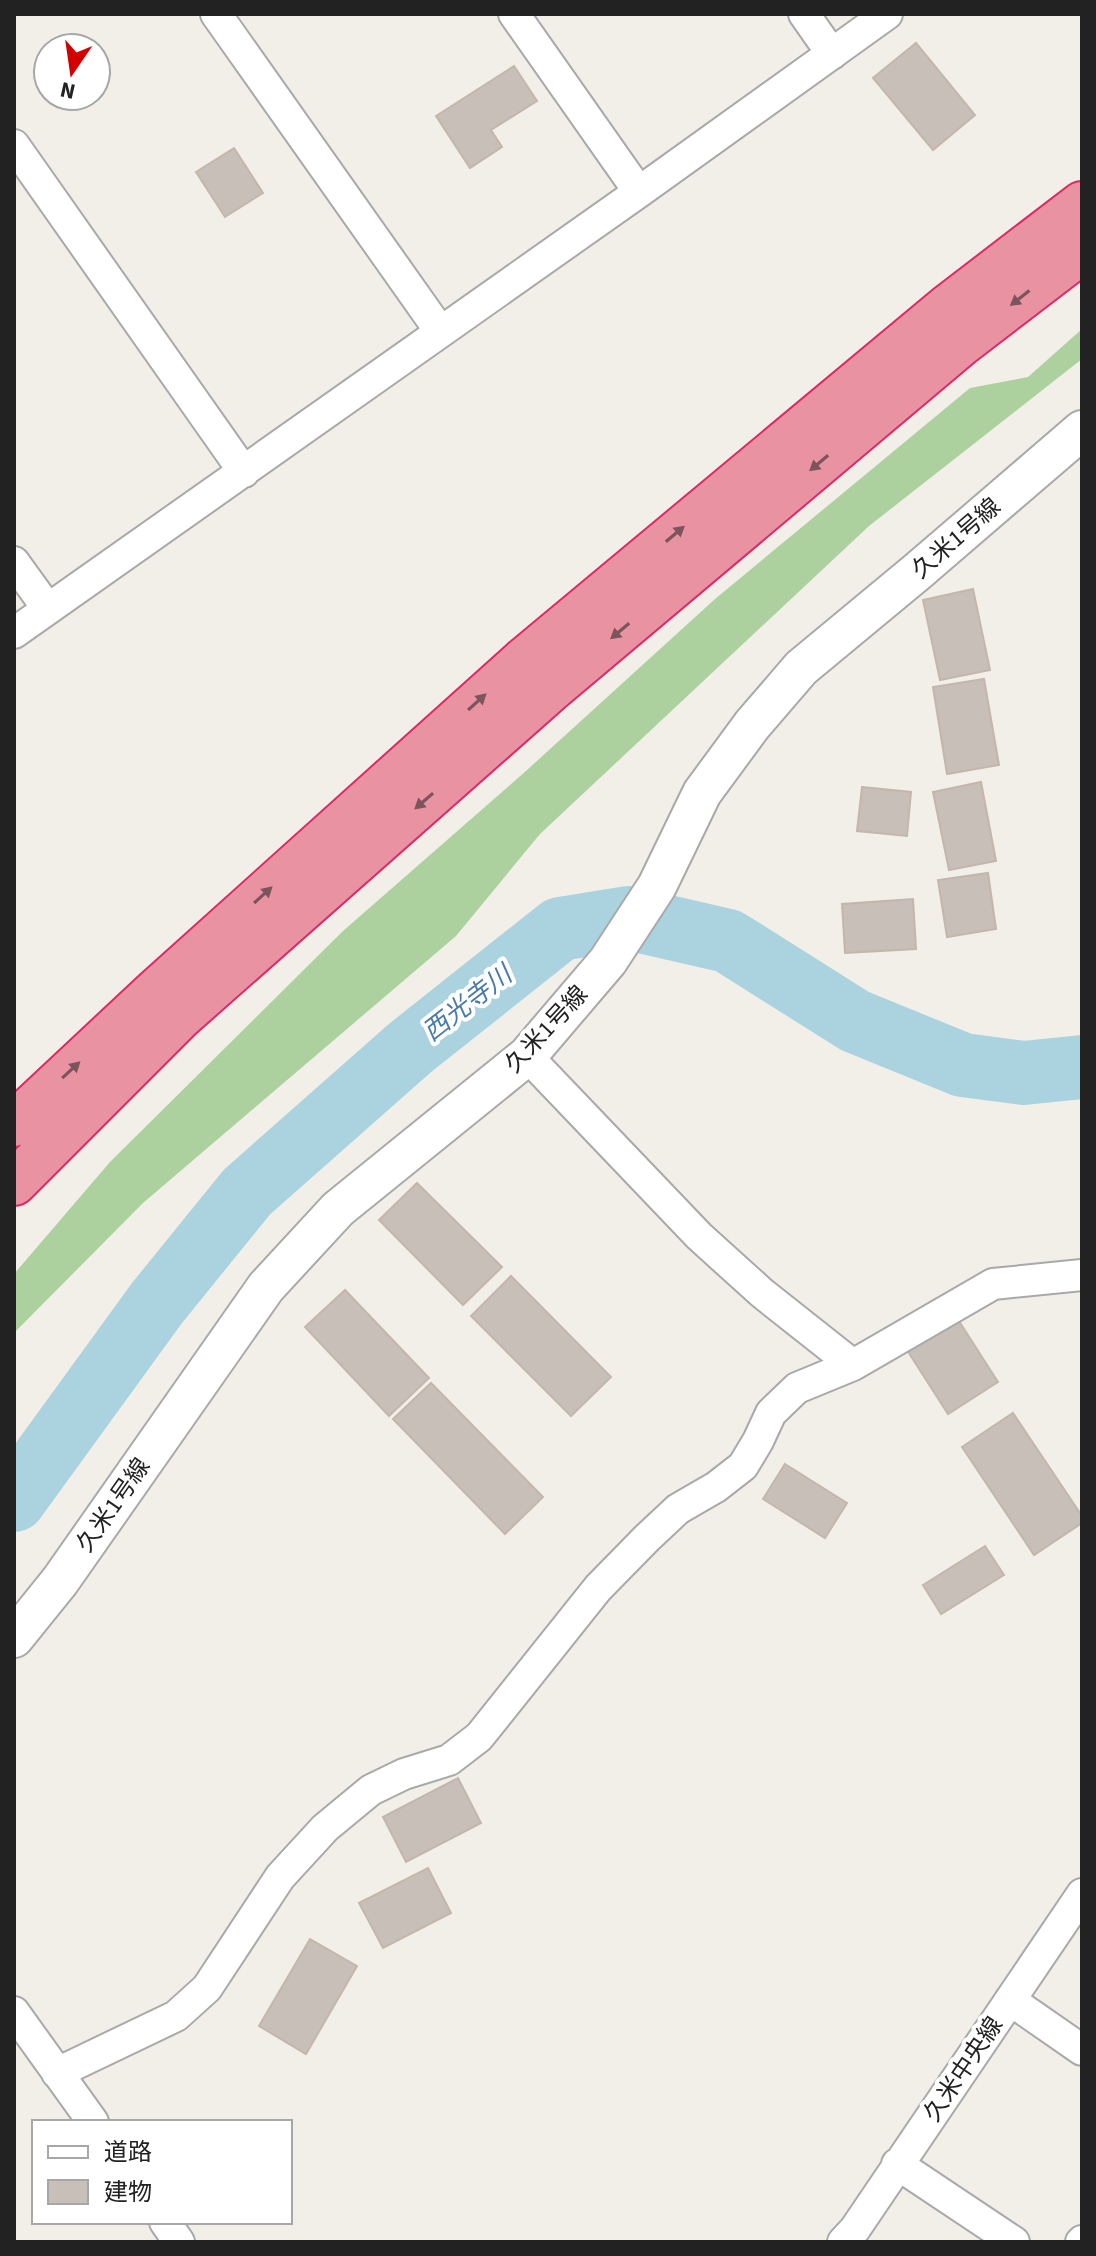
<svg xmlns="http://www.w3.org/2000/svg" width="1096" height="2256" viewBox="0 0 1096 2256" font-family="'Source Sans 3','Noto Sans JP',sans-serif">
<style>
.forest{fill:#add19e}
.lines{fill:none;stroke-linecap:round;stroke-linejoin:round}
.river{stroke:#aad3df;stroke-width:64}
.building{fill:#c7bfb8;stroke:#c4b6ab;stroke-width:2}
.minor-casing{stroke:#a9a9a9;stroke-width:34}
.tertiary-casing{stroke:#a9a9a9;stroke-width:42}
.motorway-casing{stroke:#dc2a67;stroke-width:48}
.minor{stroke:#fff;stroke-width:30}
.tertiary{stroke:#fff;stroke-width:38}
.motorway{stroke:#e892a2;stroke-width:44}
.oneway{fill:#7b545c}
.labels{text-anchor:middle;stroke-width:8;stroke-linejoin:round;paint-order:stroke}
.street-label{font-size:24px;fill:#222;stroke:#fff}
.water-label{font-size:26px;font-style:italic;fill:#4a7aab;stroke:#fff}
</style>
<rect width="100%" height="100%" fill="#f2efe9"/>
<!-- forest -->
<path class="forest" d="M1082 329V359L869 526 540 834 456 936 143 1203 14 1333V1274L110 1162 343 931 527 770 715 599 970 388 1028 377Z"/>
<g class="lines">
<!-- river -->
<path class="river" d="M14 1500 157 1303 247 1192 410 1048 560 929 628 918 728 941 855 1021 963 1065 1024 1073 1082 1067"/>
</g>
<!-- building -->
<path class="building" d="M916 43 975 115 933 150 873 78Z
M514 66 537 101 491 130 502 147 470 168 436 116Z
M234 148 263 193 225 217 196 172Z
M973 589 990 670 940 680 923 600Z
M984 679 999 765 947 774 933 687Z
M981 782 996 861 949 870 933 792Z
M862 787 911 792 907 836 857 831Z
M988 873 996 929 947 937 938 880Z
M913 899 916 949 845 953 842 904Z
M417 1183 502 1267 463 1305 379 1220Z
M511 1276 611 1377 571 1416 471 1316Z
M345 1290 429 1378 389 1416 305 1327Z
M957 1318 998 1382 948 1414 907 1350Z
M431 1383 543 1497 505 1534 393 1419Z
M1013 1413 1082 1516V1523L1034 1555 962 1447Z
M785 1464 847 1503 825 1538 763 1499Z
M985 1546 1004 1575 941 1614 923 1585Z
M458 1778 481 1823 406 1862 383 1817Z
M428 1868 451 1913 383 1948 359 1903Z
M310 1939 357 1966 306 2054 259 2026Z"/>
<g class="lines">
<!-- minor casing -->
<g class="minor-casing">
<path id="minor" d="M216 14 440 331
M514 14 639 192
M804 14 832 54
M14 145 244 472
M14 562 48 609
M14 633 639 192 887 14
M527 1056 699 1236 762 1293 853 1365
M1010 2000 1082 2050
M14 2012 93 2122
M57 2073 176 2016 207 1988 280 1877 325 1828 371 1790 404 1774 449 1760 479 1737 598 1588 647 1538 678 1509 716 1487 743 1466 758 1441 771 1413 797 1388 853 1365 993 1284 1082 1275
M897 2164 1014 2242
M165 2222 179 2242
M843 2242 855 2229 1082 1894
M1081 2242 1082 2241"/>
</g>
<!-- tertiary casing -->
<g class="tertiary-casing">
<path id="tertiary" d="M14 1638 60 1581 266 1287 338 1209 527 1056 608 961 657 886 702 793 752 725 801 668 918 571 1082 430"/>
</g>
<!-- motorway casing -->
<g class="motorway-casing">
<path id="motorway" d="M14 1124 155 992 523 661 949 306 1082 204
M14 1183 180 1017 550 690 962 343 1082 251"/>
</g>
<!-- minor -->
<use href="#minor" class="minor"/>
<!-- tertiary -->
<use href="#tertiary" class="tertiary"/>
<!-- motorway -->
<use href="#motorway" class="motorway"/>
</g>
<!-- one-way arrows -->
<defs><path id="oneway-solid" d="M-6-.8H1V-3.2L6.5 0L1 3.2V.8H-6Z" transform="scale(2)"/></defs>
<g class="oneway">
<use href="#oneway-solid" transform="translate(1020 298) rotate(142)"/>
<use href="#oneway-solid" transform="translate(819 463) rotate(140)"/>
<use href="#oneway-solid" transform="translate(675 534) rotate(-40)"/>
<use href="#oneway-solid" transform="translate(620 631) rotate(140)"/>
<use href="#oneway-solid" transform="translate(477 702) rotate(-42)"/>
<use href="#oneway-solid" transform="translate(424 801) rotate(139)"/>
<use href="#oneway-solid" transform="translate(263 895) rotate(-42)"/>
<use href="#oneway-solid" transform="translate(71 1070) rotate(-43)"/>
</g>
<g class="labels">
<!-- street labels -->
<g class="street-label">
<text transform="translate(956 538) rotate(-41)" y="8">久米1号線</text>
<text transform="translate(546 1029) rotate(-47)" y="8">久米1号線</text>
<text transform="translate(113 1505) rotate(-55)" y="8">久米1号線</text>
<text transform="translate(963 2069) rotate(-56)" y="8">久米中央線</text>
</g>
<!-- water labels -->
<g class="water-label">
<text transform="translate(467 1003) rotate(-38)" y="9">西光寺川</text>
</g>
</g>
<!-- border -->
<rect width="1096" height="2256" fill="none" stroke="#222222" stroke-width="32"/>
<!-- legend -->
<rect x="32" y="2120" width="260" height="104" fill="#ffffff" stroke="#a7a7a7" stroke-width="2"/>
<rect x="48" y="2146" width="40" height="12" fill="#ffffff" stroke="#a7a7a7" stroke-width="2"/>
<text x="104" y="2160" font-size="24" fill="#222222">道路</text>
<rect x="48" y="2180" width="40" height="24" fill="#c7bfb8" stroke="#a7a7a7" stroke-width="2"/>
<text x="104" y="2200" font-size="24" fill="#222222">建物</text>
<!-- north arrow -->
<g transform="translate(72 72) rotate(193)"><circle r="38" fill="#ffffff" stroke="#a7a7a7" stroke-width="2"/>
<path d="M0-6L14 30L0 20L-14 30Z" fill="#d40000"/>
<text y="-12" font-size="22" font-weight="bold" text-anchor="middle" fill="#222222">N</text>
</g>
</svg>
